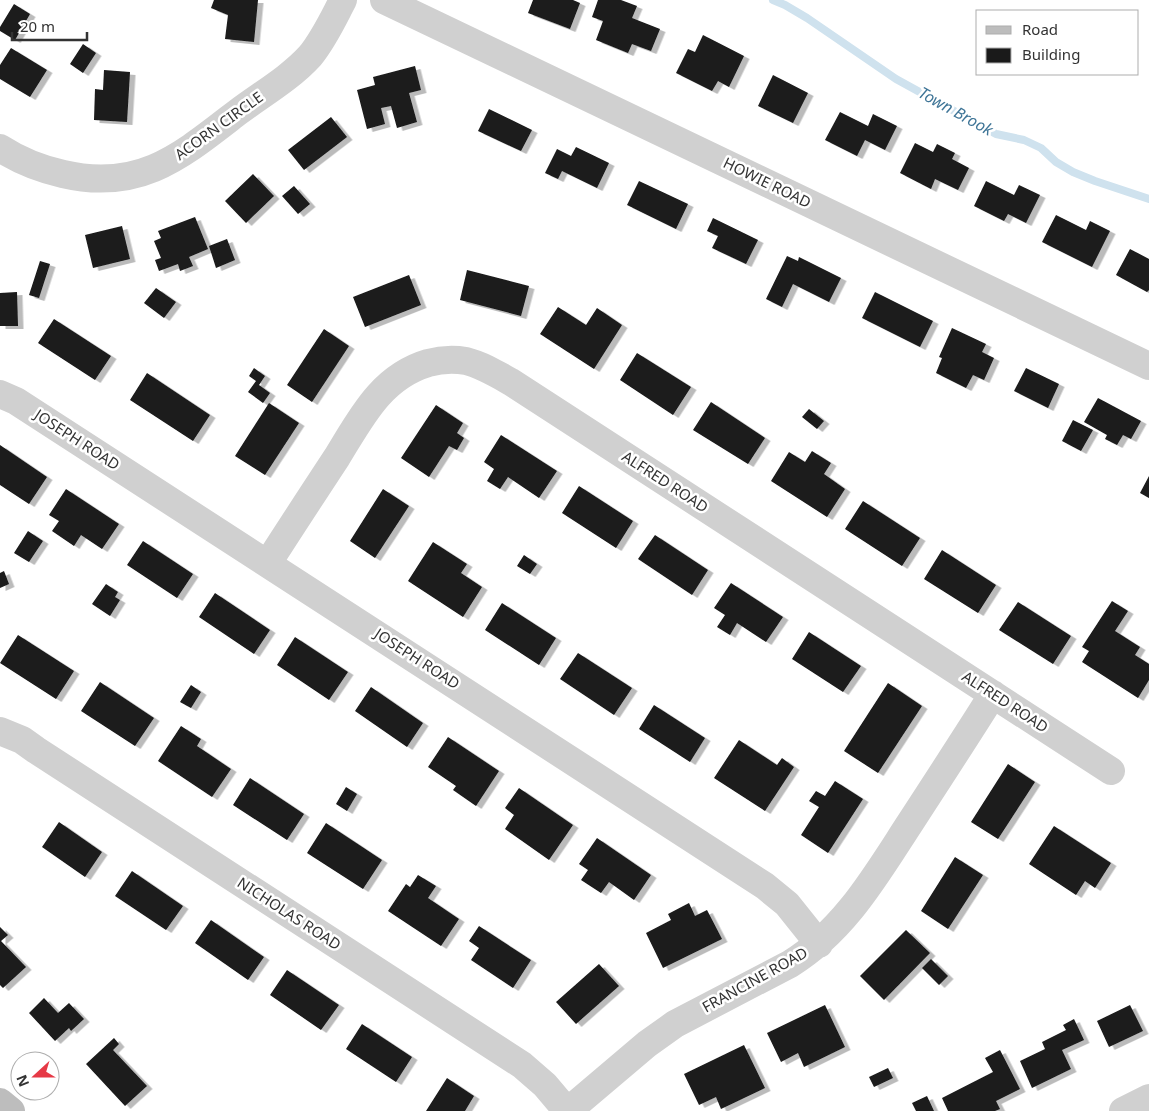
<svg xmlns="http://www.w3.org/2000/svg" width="1149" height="1111" viewBox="0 0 1149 1111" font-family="'Noto Sans',sans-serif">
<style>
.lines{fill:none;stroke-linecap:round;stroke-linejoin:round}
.stream{stroke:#cfe2ee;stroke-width:8}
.building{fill:#1a1a1a;filter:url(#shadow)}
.street{stroke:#d0d0d0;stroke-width:28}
.secondary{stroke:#bdbdbd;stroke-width:28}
.labels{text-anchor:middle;stroke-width:5;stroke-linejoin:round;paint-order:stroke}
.street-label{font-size:15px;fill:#333;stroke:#fff}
.water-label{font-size:16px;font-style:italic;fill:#3f7597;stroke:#fff}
</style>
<defs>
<filter id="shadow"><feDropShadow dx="5.5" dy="3" stdDeviation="0" flood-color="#0004"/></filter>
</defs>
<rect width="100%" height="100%" fill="#fff"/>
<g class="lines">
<!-- stream -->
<path class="stream" d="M773 0 785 5 807 18 896 79 996 134 1024 140 1041 148 1056 162 1073 172 1095 181 1149 199"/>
</g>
<!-- building -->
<path class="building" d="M214 0H258L254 42 225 39 228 15 211 8Z
M533 0H573L580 3 570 29 528 13Z
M598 0H621L637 6 632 18 660 29 651 51 632 44 628 53 596 40 603 21 592 17Z
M14 4 30 14 15 40 0 31V27Z
M703 35 744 56 729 87 718 81 712 91 676 73 688 49 695 52Z
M83 44 96 53 83 73 70 64Z
M11 48 47 70 30 97 0 79V65Z
M415 66 421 90 409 93 417 122 397 128 391 106 381 108 385 124 367 129 357 90 375 85 373 77Z
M104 70 130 72 127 122 94 120 95 89 103 90Z
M773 75 808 93 793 123 758 106Z
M489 109 532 130 521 151 478 131Z
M840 112 868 126 873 114 897 126 885 150 865 140 857 156 825 140Z
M331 117 347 137 304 170 288 150Z
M915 143 933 152 937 144 955 153 952 159 969 168 958 190 935 179 931 189 900 173Z
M576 147 609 163 597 188 562 171 558 179 545 173 557 149 571 156Z
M253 174 274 196 246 223 225 201Z
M639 181 688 204 676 229 627 205Z
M986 181 1014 195 1019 185 1040 195 1026 223 1008 214 1004 221 974 206Z
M294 186 310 204 298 214 282 196Z
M1056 215 1086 230 1090 221 1110 231 1092 267 1042 242Z
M195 217 208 249 189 257 193 266 180 271 178 264 159 271 155 260 161 258 154 241 161 238 158 231Z
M713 218 758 240 746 264 712 248 718 236 707 231Z
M122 226 130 259 93 268 85 235Z
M227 239 235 260 216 268 209 246Z
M1130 249 1149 259V290L1147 292 1116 275Z
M787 256 798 261 799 257 841 278 829 302 793 284 782 307 766 299Z
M40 261 50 264 39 298 29 295Z
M467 270 529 286 521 316 460 300Z
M409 275 421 305 365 327 353 297Z
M156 288 176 302 164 318 144 303Z
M17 292 18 326H0V293Z
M875 292 933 321 920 347 862 318Z
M558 307 586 325 597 308 622 325 594 369 540 334Z
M54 319 111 356 95 380 38 343Z
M952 328 986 344 982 352 994 358 984 380 973 375 966 388 936 373 942 358 939 357Z
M324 329 349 346 312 402 287 385Z
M637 353 691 387 673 415 620 380Z
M254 368 265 376 259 385 270 393 263 403 248 392 256 381 249 376Z
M1026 368 1059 384 1048 408 1014 391Z
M147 373 210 415 193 441 130 400Z
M1098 398 1141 421 1131 439 1123 435 1117 445 1105 439 1107 435 1084 422Z
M711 402 765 438 748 464 693 430Z
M269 403 299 423 265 475 235 456Z
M436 405 463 423 457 433 464 438 457 450 449 446 429 477 401 458Z
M809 409 824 421 817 429 802 417Z
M1073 420 1093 430 1081 451 1062 441Z
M501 435 557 471 539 498 508 477 500 489 487 481 494 469 484 462Z
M0 445 47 477 29 504 0 485Z
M812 451 831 463 824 474 845 489 827 517 771 481 789 452 805 462Z
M1149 476V498L1140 493Z
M579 486 633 521 616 548 562 513Z
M66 489 119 524 102 549 81 535 74 546 52 531 59 521 49 515Z
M383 489 409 506 375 558 350 541Z
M863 501 920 538 902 566 845 529Z
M28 531 43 541 29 562 14 553Z
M655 535 708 570 692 595 638 559Z
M143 541 193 574 177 598 127 565Z
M433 542 467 564 461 573 482 587 463 617 408 581Z
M942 550 996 585 978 613 924 579Z
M524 555 537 564 530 574 517 566Z
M4 571 9 584 0 588V573Z
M731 583 783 617 766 642 737 623 730 635 717 627 725 615 714 608Z
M106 584 118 592 115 597 120 600 110 616 92 604Z
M215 593 270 630 254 654 199 617Z
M1112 601 1128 611 1115 631 1140 647 1135 655 1149 664V680L1138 698 1082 662 1089 651 1082 647Z
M1018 602 1071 636 1053 664 999 630Z
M502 603 556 638 539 665 485 630Z
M809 632 861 666 843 692 792 659Z
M18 635 74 671 56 699 0 663Z
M295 637 348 672 329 700 277 665Z
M578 653 632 688 614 715 560 679Z
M100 682 154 718 135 746 81 711Z
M888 683 922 706 878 773 844 751Z
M191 685 201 692 191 708 180 702Z
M371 687 423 723 407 747 355 711Z
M654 705 705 738 690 762 639 729Z
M181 726 201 739 197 746 231 769 212 797 158 761Z
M448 737 499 771 476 806 453 790 456 786 428 767Z
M739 740 777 765 782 758 794 767 765 811 714 778Z
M1008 764 1035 782 998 839 971 822Z
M250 778 304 814 287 840 233 805Z
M835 781 863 799 828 853 801 835 819 807 809 801 816 791 825 796Z
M346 787 357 794 347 811 336 804Z
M519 788 573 825 549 860 505 829 514 815 505 808Z
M59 822 102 852 85 877 42 847Z
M326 823 382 860 363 889 307 853Z
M1054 826 1111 863 1095 888 1085 881 1076 895 1029 864Z
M597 838 651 875 634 900 609 882 601 893 581 880 588 870 579 864Z
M955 857 983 875 948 929 921 911Z
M132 871 183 906 166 930 115 896Z
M418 875 436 886 428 898 459 919 441 946 388 911 406 884 410 887Z
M689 903 695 916 707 910 722 939 663 968 646 933 671 920 668 914Z
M211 920 264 957 248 980 195 943Z
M479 926 531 960 513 988 471 960 479 948 469 941Z
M0 927 8 935 1 941 26 967 3 988 0 985Z
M906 930 930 953 884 1000 860 976Z
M931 959 948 976 939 985 922 968Z
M599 964 619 986 576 1024 556 1002Z
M287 970 339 1005 321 1030 270 995Z
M44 998 58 1013 69 1003 84 1019 71 1031 69 1028 55 1041 29 1013Z
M825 1005 845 1047 804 1067 798 1053 781 1062 767 1033Z
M1130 1005 1143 1031 1109 1047 1097 1021Z
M1074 1019 1084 1040 1062 1050 1071 1069 1032 1088 1020 1061 1045 1049 1042 1042 1066 1030 1063 1025Z
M362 1024 412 1057 396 1082 346 1049Z
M114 1038 119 1044 113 1050 147 1086 125 1106 86 1064Z
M744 1045 765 1088 721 1109 716 1097 699 1105 684 1074Z
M1000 1050 1020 1089 996 1101 1000 1109 995 1111H948L942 1098 993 1072 985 1058Z
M888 1068 893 1078 874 1087 869 1077Z
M447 1078 474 1096 465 1111H426Z
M927 1096 934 1111H916L912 1103Z"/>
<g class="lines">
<!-- street -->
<path class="street" d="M384 0 1149 366
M0 148C20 161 41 169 63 174 140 192 181 156 238 112 262 94 290 78 310 56 324 39 333 19 343 0
M0 394 16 401 765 886 787 904 819 944
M268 563C291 527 314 492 337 457 361 418 381 377 428 363 439 360 454 359 466 361 482 365 497 374 511 382L1111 771
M0 731 22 740 36 750 522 1065 545 1085 567 1111
M568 1111 647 1044 675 1024 790 964C845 930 876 875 910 823 938 780 966 737 993 694
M1123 1111 1149 1098"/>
<!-- secondary -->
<path class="secondary" d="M0 1102 11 1111"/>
</g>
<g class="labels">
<!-- street labels -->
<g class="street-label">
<text transform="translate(219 126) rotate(-36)" y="5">ACORN CIRCLE</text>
<text transform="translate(767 183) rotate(26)" y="5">HOWIE ROAD</text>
<text transform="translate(77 440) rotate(33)" y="5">JOSEPH ROAD</text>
<text transform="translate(665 482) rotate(33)" y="5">ALFRED ROAD</text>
<text transform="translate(417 659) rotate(33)" y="5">JOSEPH ROAD</text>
<text transform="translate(1005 702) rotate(33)" y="5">ALFRED ROAD</text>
<text transform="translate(289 914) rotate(33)" y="5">NICHOLAS ROAD</text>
<text transform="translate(755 980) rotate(-29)" y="5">FRANCINE ROAD</text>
</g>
<!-- water labels -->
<g class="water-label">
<text transform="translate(956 111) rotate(29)" y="6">Town Brook</text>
</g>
</g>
<!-- legend -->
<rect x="976" y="10" width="162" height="65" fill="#ffffff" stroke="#adadad"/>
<rect x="986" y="26" width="25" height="8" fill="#bdbdbd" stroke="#adadad"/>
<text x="1022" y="35" font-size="15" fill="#333333">Road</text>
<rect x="986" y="48" width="25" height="15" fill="#1a1a1a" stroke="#adadad"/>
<text x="1022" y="60" font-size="15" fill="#333333">Building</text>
<!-- north arrow -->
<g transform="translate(35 1076) rotate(249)"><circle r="24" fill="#ffffff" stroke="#adadad"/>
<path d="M0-4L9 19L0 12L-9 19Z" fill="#e63946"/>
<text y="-8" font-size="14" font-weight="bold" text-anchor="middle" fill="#333333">N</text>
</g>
<!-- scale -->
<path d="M12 32v8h75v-8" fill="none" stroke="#333333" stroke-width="2.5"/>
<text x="20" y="32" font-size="15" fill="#333333" stroke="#ffffff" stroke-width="4" paint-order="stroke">20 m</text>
</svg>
